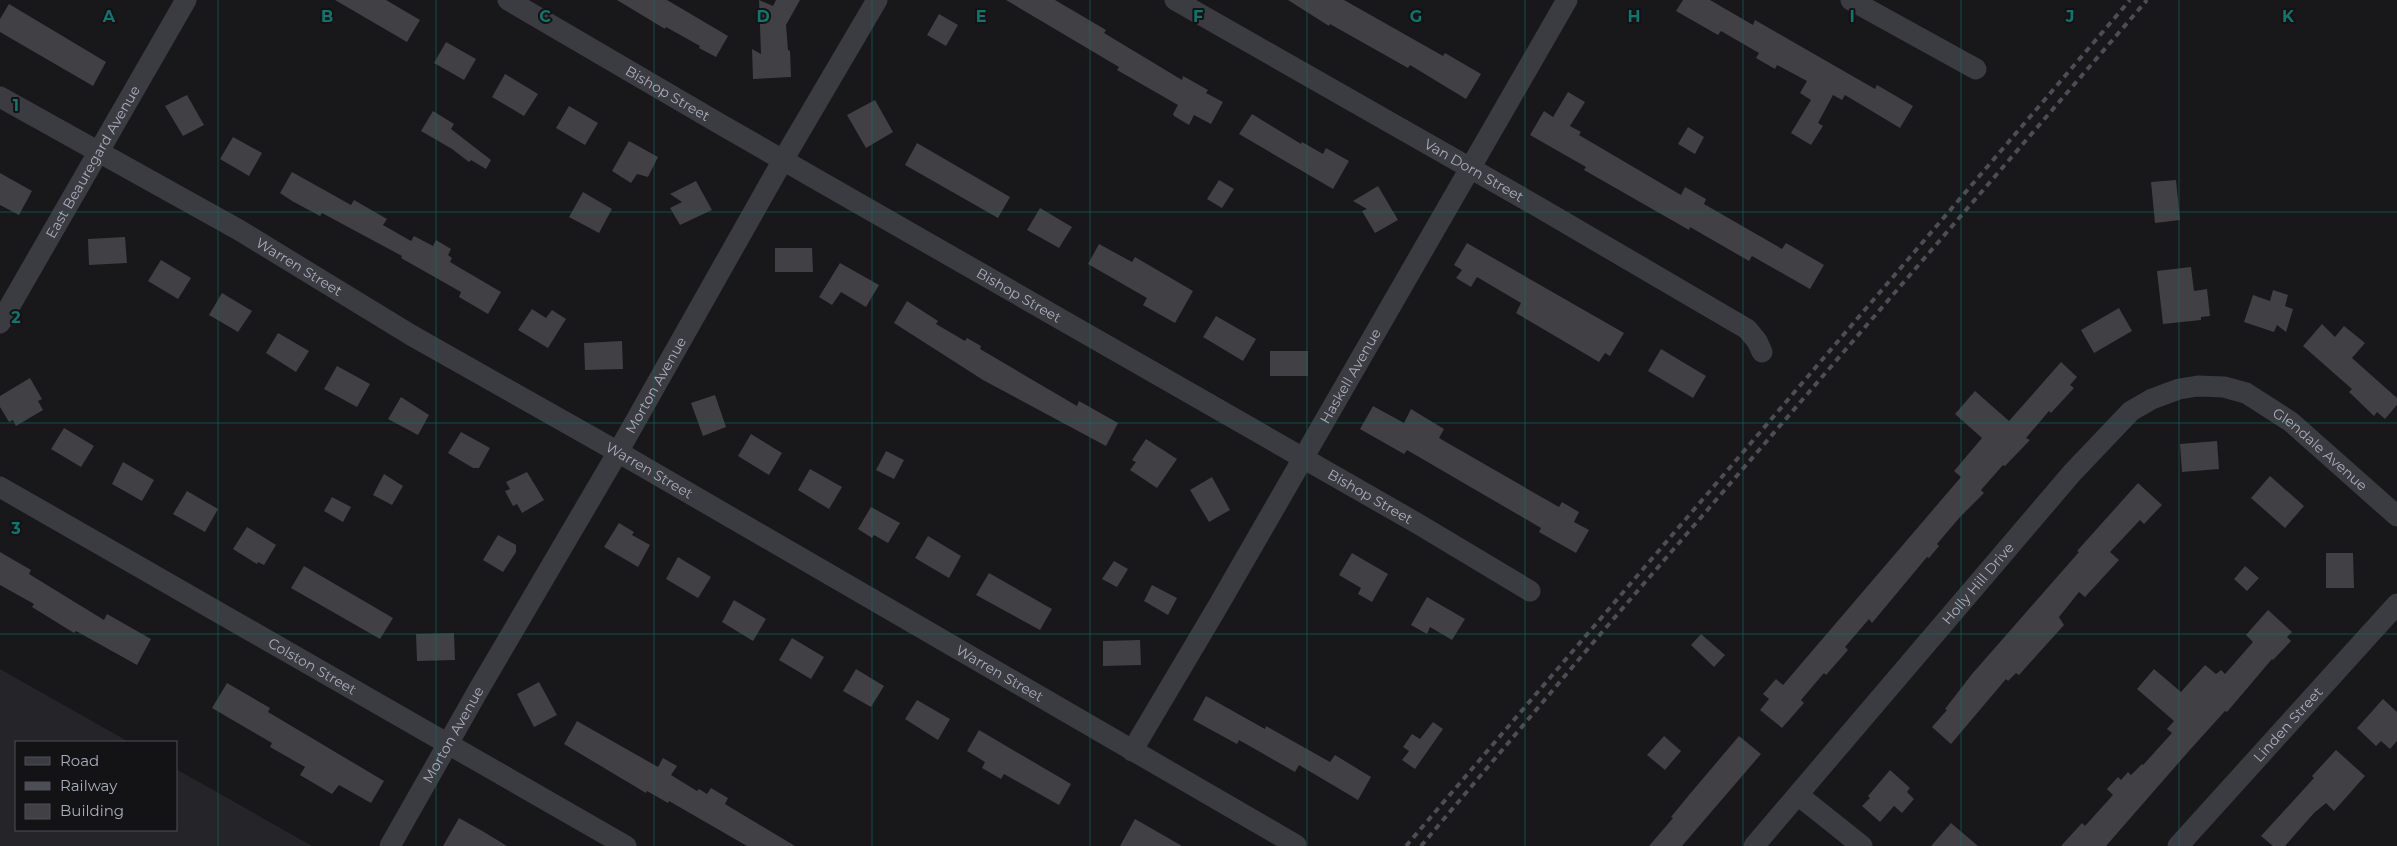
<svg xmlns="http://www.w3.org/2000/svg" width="2397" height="846" viewBox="0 0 2397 846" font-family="Montserrat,sans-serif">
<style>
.built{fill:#252428}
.building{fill:#404045}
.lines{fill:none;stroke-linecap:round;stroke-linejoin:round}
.minor{stroke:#3b3b42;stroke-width:21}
.rail{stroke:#4c4d55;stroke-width:4;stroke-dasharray:6 5;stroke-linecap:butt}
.grid{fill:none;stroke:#0f766e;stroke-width:1;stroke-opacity:0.55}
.labels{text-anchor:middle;stroke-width:4;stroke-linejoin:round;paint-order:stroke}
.street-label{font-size:14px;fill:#aaadbb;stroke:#131316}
.grid-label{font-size:16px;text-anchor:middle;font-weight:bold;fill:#0f766e;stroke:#131316;stroke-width:4;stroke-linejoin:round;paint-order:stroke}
</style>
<rect width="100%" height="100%" fill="#18181b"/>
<!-- built -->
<path class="built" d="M0 669 129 742H16V830H176V769L312 846H0Z"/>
<!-- building -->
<path class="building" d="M335 0H386L420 20 407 42Z
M617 0H667L728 36 716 57 699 48 700 46 666 27 665 29Z
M759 0 773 6 776 0H800L786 25 788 50 790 51 791 77 753 79 752 49 761 54Z
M1006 0H1055L1106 30 1104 33 1182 80 1183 76 1208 90 1206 93 1223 102 1211 124 1194 115 1189 125 1174 116 1173 114 1178 105 1117 70 1119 67Z
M1288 0H1344L1443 56 1445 53 1481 74 1466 99 1410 65 1408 68 1330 24 1329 26Z
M1683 0H1710L1753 25 1755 20 1875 89 1877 85 1913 106 1900 128 1845 95 1842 100 1833 95 1818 123 1823 126 1811 145 1791 133 1811 100 1800 93 1807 81 1777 65 1775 69 1756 58 1759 53 1721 31 1718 35 1676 11Z
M9 4 106 62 93 86 0 32V19Z
M939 14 958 25 946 46 927 35Z
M446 42 476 59 464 80 434 63Z
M505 74 538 94 524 116 492 97Z
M1568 92 1585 102 1570 126 1581 132 1579 135 1681 195 1685 187 1706 199 1704 204 1782 249 1786 243 1824 265 1810 289 1752 256 1749 261 1690 227 1689 230 1584 170 1586 167 1530 135 1544 111 1553 117Z
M187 95 204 125 183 136 165 106Z
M875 100 893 132 866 148 847 115Z
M569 106 598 123 585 145 556 128Z
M433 111 454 124 451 129 491 160 486 169 471 160 469 162 452 149 421 131Z
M1252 114 1301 144 1302 142 1323 154 1326 148 1349 161 1333 189 1239 134Z
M1688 127 1704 137 1695 154 1678 144Z
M233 137 262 153 249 176 220 159Z
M629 141 658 157 648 177 637 174 631 183 612 171Z
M917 143 1010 197 998 218 905 165Z
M292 172 351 205 354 200 387 219 383 225 411 241 414 236 433 246 436 240 451 249 448 255 452 258 450 262 501 292 488 314 459 297 461 292 401 258 402 256 322 213 320 216 292 201 280 193Z
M0 173 32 191 19 215 0 205Z
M1219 180 1234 189 1222 208 1207 199Z
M2176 180 2180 220 2155 223 2151 182Z
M696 181 712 210 680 225 670 208 682 202 670 194Z
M1378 186 1398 220 1375 233 1362 211 1367 209 1353 201Z
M583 192 612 209 599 233 569 217Z
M1040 208 1072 227 1059 248 1027 230Z
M125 237 127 263 89 265 88 239Z
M1467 243 1624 333 1610 356 1605 353 1599 362 1516 313 1521 303 1477 277 1471 287 1456 278 1462 270 1454 265Z
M1099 244 1132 262 1135 257 1193 291 1175 323 1143 305 1147 298 1088 264Z
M775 248H812L813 272H775Z
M161 260 191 278 178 299 148 281Z
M840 263 879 285 866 307 841 292 832 305 819 297Z
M2191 267 2194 291 2207 289 2210 316 2201 317V320L2163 324 2157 271Z
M2273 290 2288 295 2285 306 2293 309 2286 332 2277 325 2274 332 2244 322 2253 295 2270 301Z
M222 293 252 311 238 332 209 315Z
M907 301 938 321 936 324 965 341 967 338 981 346 980 349 1077 406 1079 401 1118 423 1106 446 983 380 894 323Z
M2119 308 2132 331 2094 353 2081 330Z
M532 309 546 318 552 310 566 319 548 348 518 330Z
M1216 316 1256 339 1243 361 1203 337Z
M2322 324 2335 337 2344 326 2365 343 2352 358 2397 398V405L2385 419 2377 412 2374 416 2349 392 2352 389 2303 346Z
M278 333 309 351 296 372 266 353Z
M622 341 623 369 585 370 584 343Z
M1661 349 1706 376 1693 398 1648 371Z
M1270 351H1308V376H1270Z
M2061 362 2077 377 2070 385 2074 388 2051 413 2049 411 2026 438 2030 440 2005 466 2003 465 1981 490 1984 493 1960 517 1937 544 1939 546 1929 558 1927 557 1872 623 1869 619 1845 647 1848 650 1826 675 1824 673 1801 700 1804 703 1782 728 1760 710 1769 699 1763 694 1776 679 1783 685 1961 477 1954 471 1982 438 1955 414 1975 391 2009 421Z
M337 366 370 384 357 407 324 389Z
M30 378 42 399 38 401 43 410 16 426 13 420 9 422 0 407V396Z
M715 395 726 427 703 436 691 403Z
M401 397 429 415 418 435 388 419Z
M1373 406 1404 423 1411 409 1444 429 1439 438 1559 507 1562 502 1579 512 1574 522 1589 530 1576 553 1539 532 1541 528 1407 450 1404 454 1360 429Z
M64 428 94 446 81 467 51 449Z
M461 432 490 448 479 468H473L448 453Z
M751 434 782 453 769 475 738 456Z
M1146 439 1177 459 1157 488 1130 470 1136 462 1132 460Z
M2217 441 2219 469 2182 472 2180 444Z
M886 451 904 460 894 479 876 470Z
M123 462 154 480 142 501 112 484Z
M810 469 842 487 829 509 798 490Z
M527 472 544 500 522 513 517 504 513 506 505 491 510 489 506 482Z
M384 474 403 486 392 505 373 495Z
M2270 476 2304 506 2285 528 2251 498Z
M1212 477 1230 510 1209 522 1190 490Z
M2138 483 2162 505 2144 524 2140 520 2110 552 2119 560 2085 597 2079 592 2059 617 2064 625 2019 675 2016 673 2008 681 2006 679 1951 744 1932 727 1947 710 1945 709 1972 674 2079 552 2077 551Z
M187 491 218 509 205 532 173 514Z
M332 497 351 507 343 522 324 511Z
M871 507 900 523 888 543 874 535 872 538 858 529Z
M619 523 634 532 632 535 650 545 638 567 604 547Z
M247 527 276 545 264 565 258 562 257 564 233 549Z
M498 535 516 545V552L503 572 483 560Z
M928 536 961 556 949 578 915 558Z
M0 552 31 570 29 574 104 620 107 614 151 639 137 665 76 631 74 633 32 607 34 604 0 585Z
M1352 553 1388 574 1372 602 1358 594 1361 588 1339 575Z
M2326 553H2353L2354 588H2326Z
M678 557 711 577 698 598 666 579Z
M1114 561 1128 569 1117 587 1102 579Z
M304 566 393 618 380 639 291 588Z
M2245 566 2259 578 2247 591 2234 579Z
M989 573 1052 609 1040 630 976 595Z
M1152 585 1177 598 1168 615 1144 601Z
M1427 597 1465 619 1452 640 1430 627 1427 634 1411 625Z
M734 600 766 619 753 641 722 622Z
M2268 610 2292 632 2287 637 2291 641 2273 660 2272 659 2227 712 2225 711 2188 752 2106 846H2061L2082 823 2085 826 2113 795 2107 789 2118 777 2121 780 2128 772 2131 775 2142 764 2143 765 2172 733 2167 729 2174 721 2137 689 2154 669 2181 692 2205 665 2216 674 2221 670 2225 674 2253 642 2246 635Z
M454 633 455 660 417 661 416 634Z
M1701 634 1725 655 1714 667 1691 645Z
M792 638 824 657 811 679 779 660Z
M1140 640 1141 665 1103 666V641Z
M856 669 884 686 871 707 843 691Z
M539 682 557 715 534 727 517 694Z
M227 683 270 708 268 712 384 781 371 803 339 785 332 794 300 775 305 767 270 747 272 743 212 708Z
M1206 696 1265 729 1266 726 1330 762 1335 755 1371 777 1358 800 1299 765 1295 772 1239 740 1237 744 1193 720Z
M2383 699 2397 712V741L2390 749 2381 741 2376 746 2357 728Z
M917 700 950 719 938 740 905 719Z
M577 721 658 767 663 758 677 766 671 775 697 791 699 789 707 794 711 788 728 798 725 804 795 846H747L669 801 668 803 647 791 646 793 564 744Z
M1433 722 1443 729 1415 769 1402 760 1409 751 1403 747 1412 734 1420 739Z
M979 730 1071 784 1059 805 1004 774 1001 779 982 768 985 762 967 751Z
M1664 736 1681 751 1665 770 1647 755Z
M1739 736 1761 754 1682 846H1649L1673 818 1671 817 1689 795Z
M2336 750 2365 776 2334 811 2326 803 2314 813 2285 846H2273L2261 836 2314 778 2312 776Z
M1890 770 1910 788 1907 792 1914 799 1902 813 1894 806 1880 822 1862 806 1870 798 1868 796Z
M459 818 484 832 507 846H443Z
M1135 819 1182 846H1120Z
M1951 823 1978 846H1931Z"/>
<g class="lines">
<!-- minor -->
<g class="minor">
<path id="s1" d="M508 0 720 124 1420 525 1530 591"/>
<path id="s2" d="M1175 0 1535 205 1747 329 1757 341 1762 352"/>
<path d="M1851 0 1976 69"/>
<path id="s3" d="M0 97 239 230 411 335 618 452 1296 845"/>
<path id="s4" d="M0 323 186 0"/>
<path id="s5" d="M0 487 626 846"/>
<path id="s6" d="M1132 751 1218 606 1567 0"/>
<path d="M1798 795 1862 846"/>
<path id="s7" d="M390 846 479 689 618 452 783 160 877 0"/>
<path id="s8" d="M1754 846 2072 473 2131 411 2152 399 2179 389 2198 386 2224 387 2246 393 2291 422 2397 516"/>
<path id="s9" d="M2178 846 2397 604"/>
</g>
<!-- rail -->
<path class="rail" d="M1406 846 2130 0
M1421 846 1597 638 2147 0"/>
</g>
<!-- grid -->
<path class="grid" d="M218 0V846M436 0V846M654 0V846M872 0V846M1090 0V846M1307 0V846M1525 0V846M1743 0V846M1961 0V846M2179 0V846M0 212H2397M0 423H2397M0 634H2397"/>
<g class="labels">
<!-- street labels -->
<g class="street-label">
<text dy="5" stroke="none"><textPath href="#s1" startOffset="185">Bishop Street</textPath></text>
<text dy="5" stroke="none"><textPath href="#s4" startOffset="186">East Beauregard Avenue</textPath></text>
<text dy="5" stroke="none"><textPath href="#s2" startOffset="344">Van Dorn Street</textPath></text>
<text dy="5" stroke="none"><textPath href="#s3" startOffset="344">Warren Street</textPath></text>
<text dy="5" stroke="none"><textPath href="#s1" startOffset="590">Bishop Street</textPath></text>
<text dy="5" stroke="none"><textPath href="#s6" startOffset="434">Haskell Avenue</textPath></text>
<text dy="5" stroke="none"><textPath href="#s7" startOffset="532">Morton Avenue</textPath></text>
<text dy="5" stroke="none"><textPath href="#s8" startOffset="790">Glendale Avenue</textPath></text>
<text dy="5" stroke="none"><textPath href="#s3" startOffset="749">Warren Street</textPath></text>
<text dy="5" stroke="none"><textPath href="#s1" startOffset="995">Bishop Street</textPath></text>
<text dy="5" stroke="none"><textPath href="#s8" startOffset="345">Holly Hill Drive</textPath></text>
<text dy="5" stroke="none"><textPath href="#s5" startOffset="360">Colston Street</textPath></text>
<text dy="5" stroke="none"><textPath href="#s3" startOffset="1154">Warren Street</textPath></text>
<text dy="5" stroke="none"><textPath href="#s9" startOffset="164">Linden Street</textPath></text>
<text dy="5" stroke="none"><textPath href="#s7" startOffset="128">Morton Avenue</textPath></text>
</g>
</g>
<g class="grid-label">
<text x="109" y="22">A</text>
<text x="327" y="22">B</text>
<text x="545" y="22">C</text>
<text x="763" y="22">D</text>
<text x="981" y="22">E</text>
<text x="1198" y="22">F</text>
<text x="1416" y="22">G</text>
<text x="1634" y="22">H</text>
<text x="1852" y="22">I</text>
<text x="2070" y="22">J</text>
<text x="2288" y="22">K</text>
<text x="16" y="111">1</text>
<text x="16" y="323">2</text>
<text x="16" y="534">3</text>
</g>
<!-- legend -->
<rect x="15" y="741" width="162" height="90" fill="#131316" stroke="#4f5158"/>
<rect x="25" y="757" width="25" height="8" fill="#3b3b42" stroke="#4f5158"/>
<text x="60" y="766" font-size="15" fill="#aaadbb">Road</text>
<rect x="25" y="782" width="25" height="8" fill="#4c4d55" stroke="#4f5158"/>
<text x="60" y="791" font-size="15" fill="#aaadbb">Railway</text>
<rect x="25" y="804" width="25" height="15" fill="#404045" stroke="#4f5158"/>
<text x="60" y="816" font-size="15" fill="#aaadbb">Building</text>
</svg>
